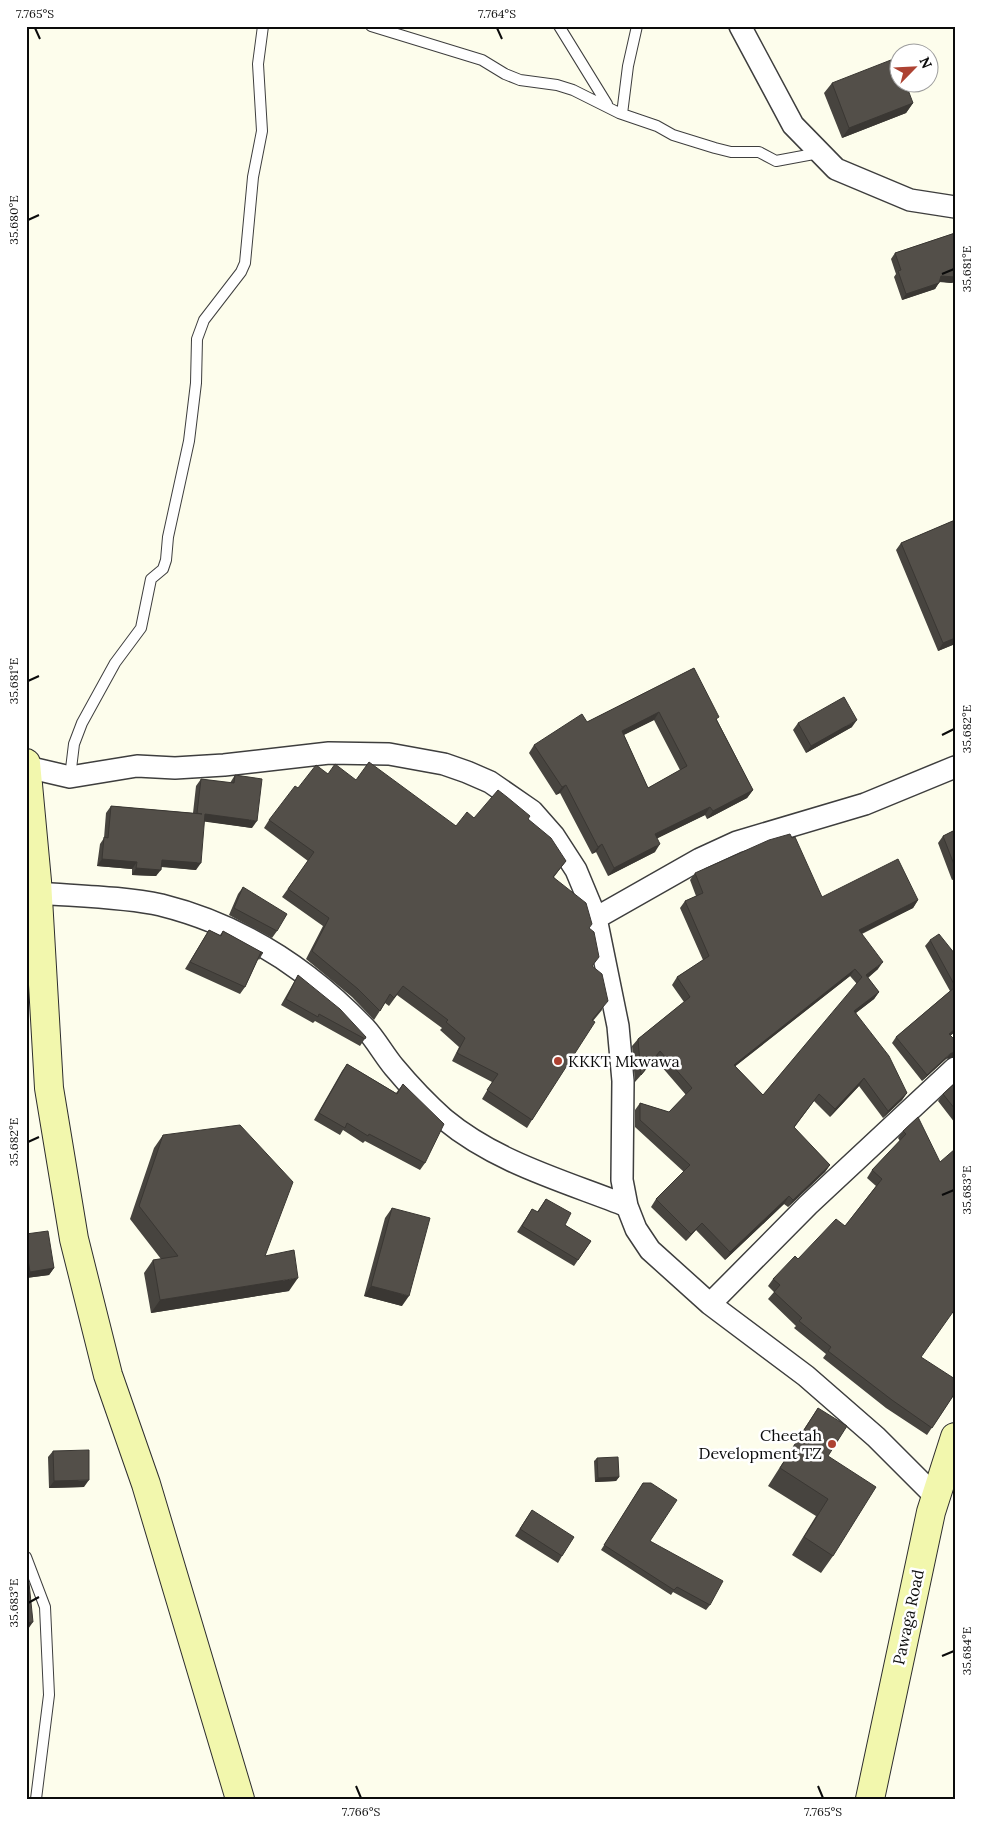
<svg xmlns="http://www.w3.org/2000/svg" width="981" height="1825" viewBox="0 0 981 1825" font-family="Lora,serif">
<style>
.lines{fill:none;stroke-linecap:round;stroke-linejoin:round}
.lane-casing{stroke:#3e3e3e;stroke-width:12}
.street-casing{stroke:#3e3e3e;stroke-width:24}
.secondary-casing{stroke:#2d2d2d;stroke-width:30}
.lane{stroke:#fff;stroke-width:10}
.street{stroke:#fff;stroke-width:21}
.secondary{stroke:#f2f7ad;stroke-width:28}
.wall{fill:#47443f;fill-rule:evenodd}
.shaded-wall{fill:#3a3733}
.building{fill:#534f49;stroke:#3a3733;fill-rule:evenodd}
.ticks{fill:none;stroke:#0b0b0b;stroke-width:2}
.poi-dot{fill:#ad4232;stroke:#fff;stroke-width:2}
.labels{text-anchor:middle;stroke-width:5;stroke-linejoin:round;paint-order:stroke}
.poi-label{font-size:16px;fill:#0b0b0b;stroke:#fff;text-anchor:start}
.street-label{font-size:16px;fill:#0b0b0b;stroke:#fff}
.neatline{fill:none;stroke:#0b0b0b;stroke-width:2}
.ticks-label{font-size:12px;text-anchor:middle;fill:#0b0b0b}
</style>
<rect width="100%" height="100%" fill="#fdfdec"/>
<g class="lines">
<!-- lane casing -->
<g class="lane-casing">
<path id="lane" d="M371 26 482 60 505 74 520 80 557 85 573 90 619 113 657 126 673 135 715 148 731 152H759L776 161 819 153
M559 26 607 104
M622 114 628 66 637 26
M70 777 74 744 82 723 115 663 141 628 151 579 163 569 166 560 168 537 189 441 196 383 197 339 204 320 241 272 245 263 253 177 262 131 258 64 263 26
M26 1557 45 1607 49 1695 36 1799"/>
</g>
<!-- street casing -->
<g class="street-casing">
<path id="street" d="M740 26 793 125 836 169 910 200 955 207
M27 767 70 777 137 766 175 768 224 765 329 753 389 754 444 764 467 772 490 782 532 811 554 836 576 870 596 918 618 1026 623 1081 622 1180 627 1206 636 1229 650 1250 710 1304 806 1376 876 1437 936 1497
M38 893C75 896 125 897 161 905 241 925 309 969 365 1028 376 1040 384 1055 394 1067 409 1085 427 1104 444 1119 497 1163 564 1181 627 1206
M596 918 700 859 737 842 865 804 955 767
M710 1304 808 1205 955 1068"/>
</g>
<!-- secondary casing -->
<g class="secondary-casing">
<path id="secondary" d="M26 763 37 881 49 1088 74 1239 108 1375 146 1484 240 1799
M870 1799 931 1512 955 1437"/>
</g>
<!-- lane -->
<use href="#lane" class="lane"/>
<!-- street -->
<use href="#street" class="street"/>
<!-- secondary -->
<use href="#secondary" class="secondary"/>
</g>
<!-- wall -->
<path class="wall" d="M832 83 913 103 906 113 842 138 824 93Z
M955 233V282L951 283 939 282 935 289 902 300 894 277 896 274 891 259 895 253Z
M955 520V644L938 651 896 550 901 543Z
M694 668 717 720 753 790 747 798 707 819 705 815 657 838 655 852 608 876 596 852 592 854 560 793 556 795 529 753 534 745 587 722ZM654 720 680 770 648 788 624 735Z
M798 723 852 727 806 753 793 730Z
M328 774 356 780 456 826 528 819 566 861 554 877 589 929 592 966 602 1010 593 1021 527 1128 482 1099 492 1082 452 1061 459 1047 440 1030 442 1028 397 995 389 1006 385 1003 374 1020 352 997 306 959 323 926 282 897 308 861 264 828 269 820 298 788Z
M235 775 252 828 204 821 196 870 161 867 156 876 132 875V869L97 866 100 844 104 838 106 813 111 806 193 813 196 786 201 779 230 783Z
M955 830V879L952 880 938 843 943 836Z
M695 873 822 897 918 900 913 908 862 934 878 969 868 978 879 992 874 999 856 1013 907 1093 902 1100 883 1118 859 1086 830 1117 814 1101 794 1128 830 1165 825 1172 788 1207 784 1204 725 1260 696 1230 686 1241 651 1207 656 1199 684 1172 635 1127V1110L640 1103 669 1112 686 1095 655 1059 635 1082 632 1046 638 1039 684 1002 672 985 677 977 703 960 680 908 685 901 696 896 690 880ZM850 976 857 984 763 1095 735 1066Z
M243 887 277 931 272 938 229 915 238 894Z
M209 930 220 935 223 931 263 953 259 960 258 959 245 987 240 994 185 969Z
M930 940 955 954V1032L951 1035 946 1059 922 1081 892 1043 896 1037 950 991 925 946Z
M298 975 366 1037 360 1046 315 1021 313 1023 281 1005 294 982Z
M347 1064 396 1093 403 1084 425 1163 420 1170 365 1141 363 1143 343 1130 340 1135 314 1120 342 1071Z
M955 1083V1123L938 1101 943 1094Z
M918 1117 921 1357 955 1393 927 1435 886 1408 823 1358 826 1354 794 1328 796 1326 768 1299 774 1292 768 1286 773 1279 798 1259 845 1226 876 1186 867 1178 872 1170 900 1141 898 1138 903 1131Z
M163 1135 265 1256 289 1291 151 1313 144 1273 153 1260 161 1259 130 1219 154 1148Z
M546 1199 565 1225 591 1241 574 1266 517 1232 532 1209 537 1212Z
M392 1208 402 1306 364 1296 385 1218Z
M26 1234 54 1268 49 1275 26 1278Z
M818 1408 828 1456 833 1556 821 1573 792 1555 816 1516 768 1486 806 1426Z
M53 1451 84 1487 49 1488 48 1457Z
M597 1458 619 1477 616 1481 595 1482 594 1461Z
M643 1483 650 1541 710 1605 706 1610 673 1592 671 1595 601 1550Z
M532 1510 562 1556 558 1563 515 1536Z"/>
<!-- shaded-wall -->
<path class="shaded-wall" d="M913 103 906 113 842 138 849 128Z
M941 276 955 277V282L951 283 937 281Z
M939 283 935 289 902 300 906 294Z
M955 638V644L938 651 943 643Z
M659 712 654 720 617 738 622 731Z
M857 720 852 727 806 753 811 746Z
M566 785 560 793 556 795 562 787Z
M753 790 747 798 707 819 713 811Z
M710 807 705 815 650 842 655 834Z
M205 814 257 821 252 828 200 821Z
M602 844 596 852 592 854 598 847Z
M660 844 655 852 608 876 614 868Z
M102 859 137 862 132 869 97 866Z
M162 860 201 863 196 870 157 866Z
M136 868 161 870 156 876 132 875Z
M918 900 913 908 854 937 859 930Z
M883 962 878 969 861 983 866 975Z
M855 969 850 976 728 1072 734 1065Z
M879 992 874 999 849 1018 854 1011Z
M955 1029V1032L945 1040 949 1034Z
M660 1051 655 1059 635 1082 641 1075Z
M955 1052V1057L946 1059 922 1081 927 1075 951 1053Z
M864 1078 859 1086 830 1117 835 1109Z
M907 1093 902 1100 883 1118 888 1111Z
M830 1165 825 1172 788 1207 793 1200Z
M789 1196 784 1204 725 1260 730 1252Z
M702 1223 696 1230 686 1241 691 1234Z
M54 1268 49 1275 26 1278V1276L30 1272Z
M298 1278 289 1291 151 1313 160 1300Z
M371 1286 409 1296 402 1306 364 1296Z
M619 1477 616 1481 595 1482 598 1478Z
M89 1480 84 1487 49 1488 54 1481Z
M33 1622 26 1632V1623Z"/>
<!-- building -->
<path class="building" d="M896 58 898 65V82H905L913 103 849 128 832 83Z
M955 233V277L941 276 939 283 906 294 898 271 901 270 895 253Z
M955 520V638L943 643 901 543Z
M694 668 719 717 716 719 753 790 713 811 710 807 655 834 660 844 614 868 602 844 598 847 566 785 562 787 534 745 582 714 587 722ZM659 712 687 766 648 788 622 731Z
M844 697 857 720 811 746 798 723Z
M369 762 456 826 467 812 474 818 498 790 507 797 530 816 528 819 551 838 566 861 553 877 586 903 592 924 589 928 594 932 599 957 592 966 602 974 608 1001 592 1020 595 1022 532 1120 487 1090 498 1074 457 1053 465 1038 446 1022 448 1020 403 986 394 998 390 994 380 1011 358 989 312 951 329 918 288 889 314 852 269 820 295 786 298 788 316 765 328 774 335 764 356 780Z
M235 775 262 779 257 821 205 814 201 863 162 860 161 870 136 868 137 862 102 859 104 837 108 838 111 806 202 814 197 813 201 779 234 783Z
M955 830V867L943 836Z
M790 834 792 838 795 837 822 897 898 859 918 900 859 930 883 962 866 975 879 992 854 1011 889 1056 907 1093 888 1111 864 1078 835 1109 819 1094 794 1127 830 1165 793 1200 789 1196 730 1252 702 1223 691 1234 656 1199 690 1165 640 1120V1103L669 1112 692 1088 660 1051 641 1075 638 1039 690 997 677 977 709 956 685 901 703 893 695 873 769 840ZM855 969 862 977 763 1095 734 1065Z
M243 887 287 914 277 931 234 908Z
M209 930 221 936 223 931 263 953 261 952 245 987 190 962Z
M939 934 955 954V986L930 940Z
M298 975 340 1009 366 1037 365 1039 319 1014 318 1017 286 999Z
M955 987V1029L949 1034 955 1040V1052L951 1053 927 1075 896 1037Z
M347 1064 397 1094 403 1084 444 1124 425 1163 369 1134 368 1136 347 1123 345 1128 319 1113Z
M955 1083V1109L943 1094Z
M918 1117 940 1162 955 1149V1309L921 1357 955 1379V1393L932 1428 892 1400 828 1351 831 1347 799 1321 802 1318 774 1292 780 1285 773 1279 795 1256 798 1259 836 1219 845 1226 882 1179 872 1170 906 1134 903 1131Z
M240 1125 293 1182 265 1256 294 1250 298 1278 160 1300 153 1260 178 1256 139 1206 163 1135Z
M546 1199 571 1213 565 1225 591 1241 578 1260 522 1226 532 1209 538 1212Z
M392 1208 430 1218 409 1296 371 1286Z
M48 1231 54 1268 30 1272 26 1248V1234Z
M818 1408 847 1426 828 1456 876 1487 833 1556 804 1537 828 1499 780 1468Z
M89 1450V1480L54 1481 53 1451Z
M618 1457 619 1477 598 1478 597 1458Z
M643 1483H651L677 1500 650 1541 723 1581 710 1605 677 1587 674 1590 604 1545Z
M532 1510 574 1537 562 1556 520 1529Z
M29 1583 33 1622 26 1623V1584Z"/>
<!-- ticks -->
<path class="ticks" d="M35 28 40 39M497 28 502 39M28 220 39 215M942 274 954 269M28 681 39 676M942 735 954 729M28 1142 39 1137M942 1195 954 1190M28 1603 39 1597M942 1656 954 1651M356 1786 361 1798M818 1786 823 1798"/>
<!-- markers -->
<g class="poi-dot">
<circle cx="558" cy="1061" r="5"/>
<circle cx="832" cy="1444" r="5"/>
</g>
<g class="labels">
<!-- poi labels -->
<g class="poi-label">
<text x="568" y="1067">KKKT Mkwawa</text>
<text x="822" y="1441" text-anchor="end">Cheetah<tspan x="822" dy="18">Development TZ</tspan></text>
</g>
<!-- street labels -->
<g class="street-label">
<text transform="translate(908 1617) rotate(-78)" y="6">Pawaga Road</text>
</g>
</g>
<!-- border -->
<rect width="981" height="1825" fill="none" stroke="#ffffff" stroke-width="55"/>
<!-- north arrow -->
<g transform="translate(914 68) rotate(66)"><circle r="24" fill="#ffffff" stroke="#9d9d9d"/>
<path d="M0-4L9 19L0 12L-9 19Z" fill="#ad4232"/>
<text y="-8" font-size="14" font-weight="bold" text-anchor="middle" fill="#0b0b0b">N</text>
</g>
<rect x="28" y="28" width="926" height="1770" class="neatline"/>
<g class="ticks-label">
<text x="35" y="18">7.765°S</text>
<text x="497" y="18">7.764°S</text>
<text transform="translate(14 220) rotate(-90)" y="4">35.680°E</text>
<text transform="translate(967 269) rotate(-90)" y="4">35.681°E</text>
<text transform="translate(14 681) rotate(-90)" y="4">35.681°E</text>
<text transform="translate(967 729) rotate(-90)" y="4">35.682°E</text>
<text transform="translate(14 1142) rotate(-90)" y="4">35.682°E</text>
<text transform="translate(967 1190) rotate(-90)" y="4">35.683°E</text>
<text transform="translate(14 1603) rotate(-90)" y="4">35.683°E</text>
<text transform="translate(967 1651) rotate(-90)" y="4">35.684°E</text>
<text x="361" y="1816">7.766°S</text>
<text x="823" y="1816">7.765°S</text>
</g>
</svg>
